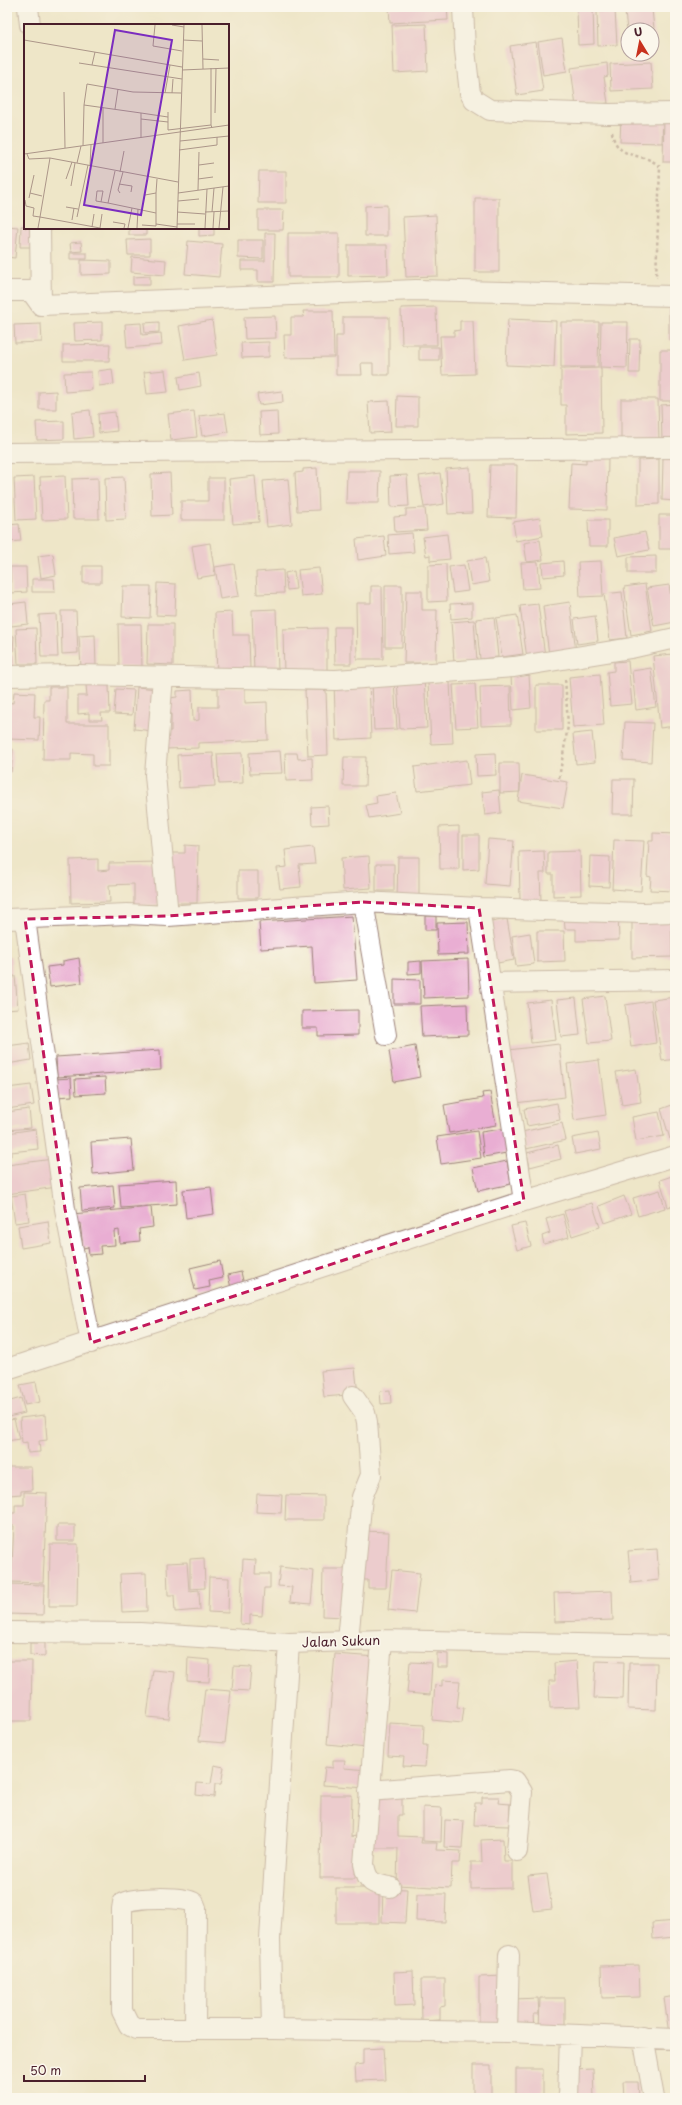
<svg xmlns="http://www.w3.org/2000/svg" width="682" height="2105" viewBox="0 0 682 2105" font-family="'Playpen Sans',sans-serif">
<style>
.building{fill:#e9aed3}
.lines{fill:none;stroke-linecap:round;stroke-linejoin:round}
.minor-casing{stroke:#9c827a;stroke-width:22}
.path{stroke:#9c827a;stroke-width:2.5;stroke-dasharray:3 3;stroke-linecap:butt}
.minor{stroke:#fff;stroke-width:20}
.marked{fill:none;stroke:#c2185b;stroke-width:3;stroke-dasharray:8 5;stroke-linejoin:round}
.labels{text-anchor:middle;stroke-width:3;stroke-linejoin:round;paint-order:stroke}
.street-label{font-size:13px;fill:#4a1f2b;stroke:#fbf7ec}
.inset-road{fill:none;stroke:#ac9689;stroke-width:1}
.view{fill:#7b2cbf;fill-opacity:0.15;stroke:#7b2cbf;stroke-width:2}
.inset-edge{fill:none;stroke:#4a1f2b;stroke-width:2}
</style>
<rect width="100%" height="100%" fill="#fbf7ec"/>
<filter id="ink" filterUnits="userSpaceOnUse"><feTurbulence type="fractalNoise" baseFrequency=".025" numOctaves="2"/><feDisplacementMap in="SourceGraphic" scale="8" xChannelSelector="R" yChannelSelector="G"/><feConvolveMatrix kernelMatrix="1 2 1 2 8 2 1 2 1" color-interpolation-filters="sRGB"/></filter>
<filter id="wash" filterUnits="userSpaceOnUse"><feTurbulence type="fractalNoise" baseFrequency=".012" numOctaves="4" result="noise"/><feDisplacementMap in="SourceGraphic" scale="16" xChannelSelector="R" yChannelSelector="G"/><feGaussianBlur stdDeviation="0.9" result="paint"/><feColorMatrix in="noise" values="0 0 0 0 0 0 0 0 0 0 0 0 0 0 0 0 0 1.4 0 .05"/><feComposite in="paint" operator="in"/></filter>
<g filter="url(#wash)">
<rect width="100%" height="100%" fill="#eee6c8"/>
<g id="blocks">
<!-- building -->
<path class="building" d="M389 7H447L448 20 390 23Z
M577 7H593L594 44 578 45Z
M652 9 655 39 652 40V30H627L625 12Z
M615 10 617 45 598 46 597 11Z
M426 24 428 71 394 73 392 25Z
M562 38 567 71 543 75 538 42Z
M536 42 543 91 517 95 510 46Z
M651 62 653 89 611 91 610 64Z
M607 63 608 76 604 77 608 103 576 107 571 68Z
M621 117 663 118 662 143 620 142Z
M664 118H675V162H663Z
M259 171H286V203H258Z
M475 198H499V272H475Z
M387 205V236H365V206Z
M258 210H284L283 230H258Z
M436 215 438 276 406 277 403 217Z
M7 226 18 227 15 258 7 257Z
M21 226H25V228H35V247H20Z
M129 228H146V235H129Z
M199 228H214V235L199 236Z
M265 233H275L274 282H258V270H241V261H265Z
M288 233H339V277H288Z
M150 239V255H128L127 240Z
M238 240H263V259L238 258Z
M188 241 222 244 219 277 185 274Z
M81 242 82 251 71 252 70 243Z
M348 245H387L388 275 348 276Z
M70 253H87V259H70Z
M132 257 166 260 165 275 131 272Z
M81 260 111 261V274L81 275Z
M150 276V285H133V277Z
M436 307 437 345H402L401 308Z
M669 308H675V340H669Z
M303 311H333L334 357 285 358 284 335H291V317H304Z
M275 316 276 338 245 339 244 317Z
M343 317H389V375H373V363H361L362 375H336V336H343Z
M508 319 556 321 554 367 506 365Z
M212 320 217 355 185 360 179 326Z
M460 321H473L475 374 442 375 440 336H454V331L460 330Z
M102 322V340L75 341 74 323Z
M159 322V332L145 333 144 323Z
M561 322H599L598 367H561Z
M601 322H628L627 368 600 367Z
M141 323 142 335 161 333 162 345 127 348 125 324Z
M41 324 42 342 15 343 14 325Z
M630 339H640L639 373H629Z
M269 342V357L242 358 241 343Z
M110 344 109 361H63V345Z
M419 347H439V360H419Z
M660 350H675V401H660Z
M601 368 602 433 566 434V405H561V369Z
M112 369 114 384 99 386 98 371Z
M165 370 168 392 147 394 144 372Z
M91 372 92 390 65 392 64 373Z
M199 373 201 386 180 390 178 377Z
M56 391V409H39V392Z
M282 391 283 402 259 405 257 394Z
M397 396 418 397V426H396Z
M621 399H658L659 440H621Z
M389 401 391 432 370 433 368 402Z
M675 404V442H662L661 405Z
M90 410 93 437 74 439 72 412Z
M194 411 197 437 171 440 168 414Z
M277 411 278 434 260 435 259 412Z
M115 412 117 431 99 433 98 414Z
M225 413 228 432 202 436 199 416Z
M64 421V439L37 440 36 422Z
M586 457 608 458 607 510 569 509 571 463 586 464Z
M663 458H675V501L662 500Z
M659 459V504L638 505V460Z
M490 465H517L516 518 488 517Z
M470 467 472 513 448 514 446 469Z
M317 468 319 510 297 511 295 473 303 472V469Z
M347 471H380L379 503H346Z
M170 473 172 515 152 516 151 474Z
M440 473 444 504 424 507 419 476Z
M407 475 409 506 391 507 390 476Z
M65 476 67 519 42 520 40 477Z
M255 476 259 522 233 524 229 479Z
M34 477 36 519 16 520 14 478Z
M124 477 126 519 106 520 105 478Z
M98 478 99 519H73L72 479Z
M208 478H224V520H181V501H208Z
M288 479 292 524 267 527 263 481Z
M425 508 427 530 395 532 394 517 406 516V509Z
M659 515H675V549H659Z
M540 518 543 536 516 541 513 522Z
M588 520H608V546H589Z
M19 524 21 541 7 542V525Z
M645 532 649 550 618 556 614 538Z
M412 533 414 552 389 554 388 535Z
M447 534 450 559 430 561V555L426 556 423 537Z
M384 536 386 556 358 560 356 539Z
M540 540 543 560 527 562 524 543Z
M210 543 215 575 197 578 192 546Z
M53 554 56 575 41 578 38 556Z
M656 556V573H628V557Z
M485 558 489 582 471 585 467 561Z
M563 561 564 575 543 577 542 563Z
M601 561 603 596 580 597 578 562Z
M538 562 540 588 523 589 521 563Z
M234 564 239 596 220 599 215 567Z
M446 564 447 601 428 602V565Z
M464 565 468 591 453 593 449 567Z
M83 566H101V583H83Z
M10 567H26L27 592 11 593Z
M319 568 322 594 301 596 298 570Z
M283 570 284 593 257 594 256 572Z
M294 571 296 589 287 590 285 573Z
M32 579H54L55 592H32Z
M157 583 176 584 175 616 156 615Z
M645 584 652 631 631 635 624 587Z
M385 585H402V647H385Z
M669 585 675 622 654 626 647 588Z
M675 585V599H674L672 586Z
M123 586H151L150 618 122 617Z
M371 586H382L383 659H357L356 603H371Z
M406 591H422V610H437L436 663H404Z
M622 592 627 638 610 640 604 594Z
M26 602 28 624 11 626 9 604Z
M570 602 576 652 549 655 543 606Z
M472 603V617L451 619 450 604Z
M538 604 545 656 527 659 520 606Z
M276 609 278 671 254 672 252 610Z
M61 611H76L78 653 62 654Z
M232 612 233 635H249L250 669 217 676 215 613Z
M56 614 58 657H41L39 615Z
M517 615 523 654 502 657 496 618Z
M595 616 598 641 577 644 574 619Z
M494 617 498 657 480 659 476 619Z
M474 620 477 661 454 662 451 622Z
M118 624H141L142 667H119Z
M148 624H173V665L147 664Z
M334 627H351V664H335Z
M36 628 37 664H18L16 629Z
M327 628V674L284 675 283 629Z
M7 635 14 636 13 651H7Z
M95 635 96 666 81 667 79 636Z
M673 654 675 726 660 728 653 656Z
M7 655H13L14 671H7Z
M628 661 632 704 610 706 607 672 614 671V662Z
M651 668 656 707 636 710 632 671Z
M600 674 604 725 573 727 569 677Z
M529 675 531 708 513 710 511 676Z
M424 677 427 728 400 729 397 679Z
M394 680 397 729 374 730 372 681Z
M369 681 371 738 336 740 334 683Z
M450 682 453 743 431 744 428 683Z
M475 684 478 727 456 728 453 685Z
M86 685H109L110 713H101L102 720H89V713L78 714V696H87Z
M536 685H562V730H536Z
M510 686 511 725 481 726 480 687Z
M49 687H67V724H109V766H93V754L71 753V760H43L44 700H49Z
M137 687 157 689 154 731 134 729Z
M245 687V703L267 702 268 740 198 743V748L165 749 164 731H171V713H166L170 698 177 697V691L192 690 193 721 199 720V707H218V688Z
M116 689 134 690 132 715 114 714Z
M305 690H326L328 755 308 756Z
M14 692 35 693 34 717H40L39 740 7 739V702L13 703Z
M625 722 653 723 651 762 623 760Z
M592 732 595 762 576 764 573 734Z
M7 748 13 749 11 772H7Z
M280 751 282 773 250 774 249 753Z
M213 753 215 786 179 788 177 755Z
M242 753 243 783 219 784 217 754Z
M285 753H297L298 759 312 758 313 780 286 781Z
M495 753 496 775 477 776 476 754Z
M344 757H366L365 786H343Z
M467 760 470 785 417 791 414 767Z
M500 763H519L520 792 500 793Z
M522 775 568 782 563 808 518 801Z
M613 779H634L633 814H612Z
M499 790 501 813 485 815 482 792Z
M396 793 400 813 369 818 366 805 377 803 376 796Z
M328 806 329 824 312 825 311 807Z
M459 826V869H440L439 827Z
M653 833 675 834V891L650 890 651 877 647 876 649 841H653Z
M463 835H479V869L463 870Z
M488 839 514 841 510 886 485 884Z
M614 840 644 841 641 891 612 889Z
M185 845 198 846 197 903H169V853H185Z
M313 847 315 864 299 865 301 887 280 889 277 868 287 867 285 850Z
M544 851 545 873H540L541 901H520L519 852Z
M580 851 581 895 553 896V874H548V852Z
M369 856 371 888 343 890 341 858Z
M590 856 610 857 609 887 589 886Z
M398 857H419V898H397Z
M98 859V871L109 870V863L160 862 158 905 134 906V884L109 885 110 902 71 903 70 860Z
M376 864H394V891H376Z
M238 871H258V898H238Z
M618 915 619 940 576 941V929H565L564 916Z
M671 915 672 957 632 958V916Z
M352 916 357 980 314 983 312 946 261 949 259 922Z
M425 916H436V930H425Z
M507 919 514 960 492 964 486 923Z
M468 922 469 954 438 955 437 923Z
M537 931H564L565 961 537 962Z
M530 933 534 964 516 966 512 936Z
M11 957 12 974H7V958Z
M79 958 82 983 50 987 47 967 63 965V961Z
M468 959 469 996 424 998 422 961Z
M421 961V973L408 974V962Z
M15 976 18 1009 7 1010V977Z
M394 979 420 980V1004H394Z
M605 996 611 1041 589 1043 583 999Z
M675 997V1059L662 1061 653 1000Z
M576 998 580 1035 561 1037 557 1000Z
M551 1000 556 1040 531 1043 527 1003Z
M651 1001 656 1043 631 1047 625 1005Z
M467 1004 468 1035 422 1037 420 1006Z
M358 1010V1035L318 1036V1028H302V1011Z
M29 1043 31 1060 7 1064V1046Z
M559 1044 565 1097 515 1103 508 1050Z
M415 1046 420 1077 394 1082 389 1051Z
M160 1050 161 1070 57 1077 56 1057Z
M599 1060 606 1115 574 1120 567 1064Z
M636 1069 641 1102 622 1105 616 1072Z
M105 1077 106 1093 76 1095 75 1079Z
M71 1078 72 1096 56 1097V1079Z
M31 1085 34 1105 7 1109V1088Z
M490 1092 496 1125 449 1133 444 1105 483 1098 482 1093Z
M557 1103 560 1120 527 1126 524 1109Z
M675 1104V1137L670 1139 661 1109Z
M29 1109 31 1128 7 1130V1112Z
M659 1112 664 1136 636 1141 632 1117Z
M562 1123 566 1140 526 1149 522 1132Z
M508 1128 512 1152 484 1157 481 1132Z
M36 1129 38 1149 11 1152V1156L7 1157V1133Z
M477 1131 481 1158 441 1164 437 1137Z
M598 1133 601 1149 575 1154 572 1138Z
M131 1139 134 1170 93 1174 91 1142Z
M558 1145 561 1159 530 1167 527 1153Z
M53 1159 57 1187 7 1194V1165Z
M507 1161 511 1184 478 1191 473 1168Z
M675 1175V1205L668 1207 660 1180Z
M176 1180 177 1204 121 1208 119 1184Z
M113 1185 115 1208 82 1211 80 1188Z
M211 1187 214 1214 186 1218 183 1190Z
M660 1190 665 1208 638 1216 633 1198Z
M25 1194 29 1221 15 1223 11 1196Z
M624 1196 631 1214 605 1223 599 1206Z
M592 1203 600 1227 572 1236 564 1211Z
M151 1207 153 1227 139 1229 140 1241 120 1243 119 1230 114 1231 115 1245 100 1246 101 1254 89 1255 88 1247 83 1248 80 1223 73 1224 72 1214Z
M563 1214 569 1237 544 1244 542 1236 550 1233 546 1219Z
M48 1221 51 1243 21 1248 18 1226Z
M525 1223 531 1246 517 1250 511 1226Z
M220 1261 223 1278 209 1281 210 1287 195 1290 190 1268Z
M241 1272 244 1285 231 1288 228 1275Z
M355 1368 358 1394 324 1397 321 1371Z
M36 1382 40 1402 25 1405 20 1385Z
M390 1390 391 1403 381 1404 380 1391Z
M21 1398 25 1413 8 1417 7 1402Z
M45 1415 47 1440 39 1441 40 1452 28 1453 27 1442 22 1443 20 1418Z
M14 1419 19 1439 7 1441V1421Z
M7 1455 9 1467H31L32 1490 21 1491V1494L9 1495 10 1511H7Z
M24 1492 47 1493 43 1583 11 1582 14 1526H10V1513H15V1505H24Z
M257 1494 282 1495 281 1513 256 1512Z
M286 1495 324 1496V1520H285Z
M57 1525H75V1541H57Z
M362 1531 389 1532 386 1588H368V1580H360Z
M50 1544H78L77 1606H49Z
M657 1549 659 1580 631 1583 628 1551Z
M204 1558 205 1588 190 1589V1559Z
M243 1559 256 1560 255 1574H270V1588H264L262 1616 250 1615V1625L240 1624Z
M187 1562 189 1591 199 1590 200 1610 175 1612 174 1595H168L167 1563Z
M280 1567 314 1571 311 1604 290 1602 292 1587 278 1586Z
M323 1569H346L345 1617 322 1616Z
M392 1570 420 1573 415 1613 388 1610Z
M146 1573 147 1611 122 1612 120 1574Z
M7 1574H10V1584L44 1585 43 1615 7 1614Z
M209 1577 229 1578 228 1613 208 1612Z
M612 1591 613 1620 555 1622 554 1593Z
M30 1643H45V1656L30 1655Z
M437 1653 448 1654V1667H437Z
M335 1654 376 1657 367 1748 327 1744Z
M188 1658 210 1660 209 1682 187 1681Z
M7 1661H32L31 1721H7Z
M577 1661 580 1707 550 1708 549 1681H555L554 1663Z
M596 1661 624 1662 623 1699 594 1698Z
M410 1662 432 1663 430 1695 407 1693Z
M629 1663H657L656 1710 628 1709Z
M234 1666 251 1667 249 1691 232 1690Z
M153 1670 175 1672 169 1719 147 1717Z
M442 1680 460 1681 457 1707 464 1708 462 1723 432 1720 435 1685 442 1686Z
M205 1689 231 1691 225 1743 199 1741Z
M390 1723 424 1725 423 1745H427L425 1767 403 1766 404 1757 388 1756Z
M333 1760H345L344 1768 368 1770 366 1788 323 1785 325 1767 333 1768Z
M214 1765 224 1767 221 1784H215L214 1797 196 1795 197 1783 211 1784Z
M321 1795H352L351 1837 356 1836 355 1878H320Z
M374 1796H402V1815H398V1836L422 1837 421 1843H437L436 1850 461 1851 460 1863H452L451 1888 397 1885 398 1848H373Z
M482 1797H499L498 1803 510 1804 509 1826 474 1825 475 1803H482Z
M423 1807 442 1808 441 1842 423 1841Z
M445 1820 464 1821 462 1848 444 1847Z
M503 1839 504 1861H512V1888L471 1889V1862H482L481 1840Z
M547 1874 552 1909 533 1911 528 1876Z
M336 1888H379V1923H336Z
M383 1888 407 1889 405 1923 382 1922Z
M417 1894H446L445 1922 416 1921Z
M675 1921V1937L653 1939 652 1923Z
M639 1965 640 1997 602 1998 601 1966Z
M413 1971 414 2005 395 2006 394 1972Z
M504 1976 505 2025 479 2026V1977Z
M421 1979H445V2006L440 2007V2020L422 2021Z
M675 1996V2033L669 2034 664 1998Z
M538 1998 539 2014H534L535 2030 515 2031 514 1999Z
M540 1998H565V2031L539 2030Z
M383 2048 385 2080 356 2081 355 2065 363 2064V2049Z
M473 2065H491V2098H473Z
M516 2069H543V2098H516Z
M593 2069 594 2098H575L574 2070Z
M623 2082H638L639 2098H624Z"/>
</g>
</g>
<g filter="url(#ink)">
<use href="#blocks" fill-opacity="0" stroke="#9c827a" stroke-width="1"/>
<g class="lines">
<!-- minor casing -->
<g class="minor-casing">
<path id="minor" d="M28 7 30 25
M463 7 465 50 470 93 474 100 490 110 608 114 675 113
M40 228 41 305
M7 291H31L41 305 416 290 675 296
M7 453 675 448
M7 676 77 675 336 680 514 667 631 648 675 638
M163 677 155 775 168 916
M363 902 386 1035
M479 908 642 913 675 912
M7 919 127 914 168 916 363 902 479 908 524 1201
M25 919 65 1209 91 1343
M492 983 675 980
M7 1369 524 1201 675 1156
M7 1632 140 1633 289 1643 382 1640 675 1646
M348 1640 362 1497 371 1475 367 1422 365 1413 353 1396
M382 1640 364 1864C367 1883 373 1884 390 1887
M369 1791 510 1780 515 1781 522 1792 517 1851
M195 2028 196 1908 194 1903C184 1896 134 1897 123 1903L122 1909V2011L129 2025 136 2029H272L270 1939 289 1643
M272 2029 507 2032 675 2039
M507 2032 509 1955
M643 2037 654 2098
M568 2098 570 2035"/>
</g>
<!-- path -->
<path class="path" d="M612 132C617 163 644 150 660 167L656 278
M559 778 568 726 565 677"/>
<!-- minor -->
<use href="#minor" class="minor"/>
</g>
</g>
<!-- marked area -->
<path d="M0 0H682V2105H0ZM363 902 479 908 524 1201 91 1343 65 1209 25 919 168 916Z" fill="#eee6c8" fill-opacity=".55" fill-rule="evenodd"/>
<path class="marked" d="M363 902 479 908 524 1201 91 1343 65 1209 25 919 168 916Z"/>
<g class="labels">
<!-- street labels -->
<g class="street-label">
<text transform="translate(341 1641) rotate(-2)" y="5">Jalan Sukun</text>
</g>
</g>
<!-- overview -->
<g transform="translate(24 24)">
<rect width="205" height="205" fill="#eee6c8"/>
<path class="inset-road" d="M131 1 129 22 158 27M148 1 160 3M178 1 179 45M0 16 158 43M159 16 178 17M179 35 195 36M55 39 158 55M68 41 71 28M158 46 205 44M40 68 41 124M141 69 146 41M148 69 149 55M60 81 63 60 109 68 157 69M91 85 94 65M144 88V106L187 101 188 104M117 89 144 93M191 89 192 44M117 95 144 98M187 101V44M156 117 205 112M79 119V83M59 122 60 81 117 89V114M155 126 193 121V113M0 130 205 101M3 130 5 135 26 134 154 158M53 139 57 122M175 141 190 139M66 142 67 121M96 148 100 127M42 155 48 138M174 155 189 153M95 160 108 162 107 168M47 162 51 139M174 166 175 128M6 169 18 172M96 169 94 166 99 148M132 169 133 155M154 169 205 162M5 174 10 151M1 176 2 182 10 184 9 192 16 193 26 134M154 177 175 175M77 178 79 167H73L72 176V177L84 179 91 147M84 179 132 189M42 183 54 185M153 188 181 190M181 188 205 187M188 188 190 164M53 193 64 141M48 196 50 184M89 198 101 200 100 204M132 200 153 203M153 200H171M118 201 132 202V169L121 171M68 203 70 190M14 204 16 193 76 204 78 190M104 204 108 184M113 204 114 185M153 204 160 1M181 204 183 165M189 204 190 188M195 204 199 163"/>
<path class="view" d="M91 6 148 16 117 191 60 181Z"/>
<rect width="205" height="205" class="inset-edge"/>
</g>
<!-- margin -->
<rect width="682" height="2105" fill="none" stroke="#fbf7ec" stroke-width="24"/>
<!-- north arrow -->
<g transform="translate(640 42) rotate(350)"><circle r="19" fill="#fbf7ec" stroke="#b4a19f"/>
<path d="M0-3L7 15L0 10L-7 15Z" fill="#c8321e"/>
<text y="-6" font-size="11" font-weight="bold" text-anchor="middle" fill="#4a1f2b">U</text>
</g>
<!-- scale -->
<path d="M24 2075v6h121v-6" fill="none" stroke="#4a1f2b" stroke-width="2"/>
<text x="30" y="2075" font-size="12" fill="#4a1f2b" stroke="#fbf7ec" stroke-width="3" paint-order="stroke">50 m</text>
</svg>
